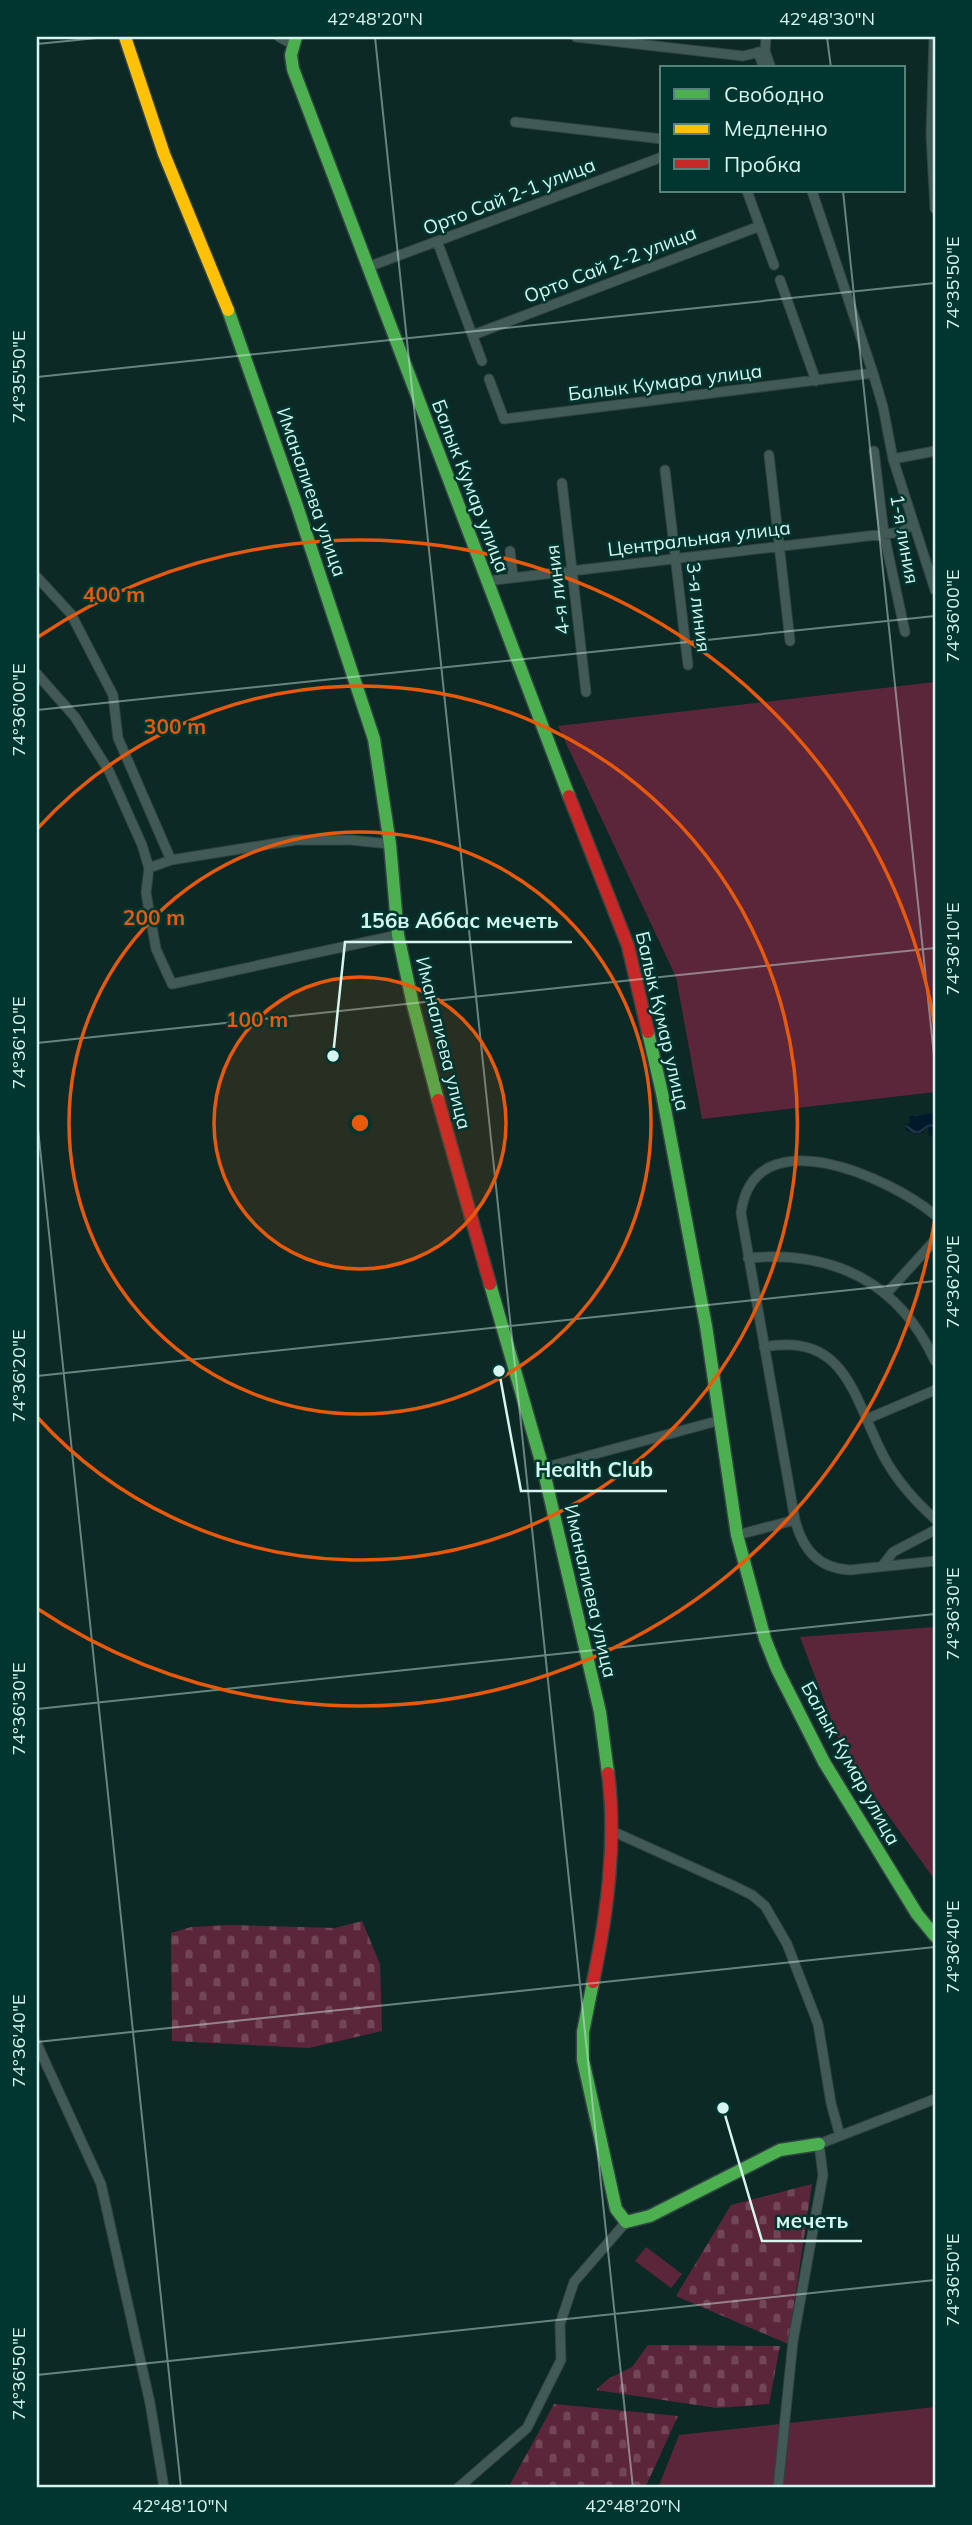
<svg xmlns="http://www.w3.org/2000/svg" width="972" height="2525" viewBox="0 0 972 2525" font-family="Mulish,sans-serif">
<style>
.green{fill:#5c263a}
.cemetery{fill:url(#cemetery-stones)}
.water{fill:url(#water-waves)}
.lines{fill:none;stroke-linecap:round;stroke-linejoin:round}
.street-casing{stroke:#304441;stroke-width:11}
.fast-casing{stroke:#304441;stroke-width:15}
.slow-casing{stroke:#304441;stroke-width:15}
.jam-casing{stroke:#304441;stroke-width:15}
.street{stroke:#425a56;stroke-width:9}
.fast{stroke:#4caf50;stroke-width:12}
.slow{stroke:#ffc107;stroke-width:12}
.jam{stroke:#c62828;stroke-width:12}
.ticks{fill:none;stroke:#d5f5ee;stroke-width:2;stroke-opacity:0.45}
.ring{fill:none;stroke:#e8590c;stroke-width:3.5}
.labels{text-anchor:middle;stroke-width:5;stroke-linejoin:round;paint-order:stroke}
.street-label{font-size:19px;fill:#d5f5ee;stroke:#00362f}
.centre{fill:#e8590c;stroke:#00362f;stroke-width:3.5}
.ring-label{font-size:21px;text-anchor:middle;font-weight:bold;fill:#e8590c;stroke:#00362f;stroke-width:5;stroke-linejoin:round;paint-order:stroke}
.leader{fill:none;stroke:#d5f5ee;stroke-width:2.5}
.callout-dot{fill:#d5f5ee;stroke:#00362f;stroke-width:2.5}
.callout-label{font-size:21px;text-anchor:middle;font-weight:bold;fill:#d5f5ee;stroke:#00362f;stroke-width:5;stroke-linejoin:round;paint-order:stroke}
.neatline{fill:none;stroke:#d5f5ee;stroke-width:2.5}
.ticks-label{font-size:18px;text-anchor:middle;fill:#d5f5ee}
</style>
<defs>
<pattern id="cemetery-stones" width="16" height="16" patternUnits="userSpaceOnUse" patternTransform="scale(1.75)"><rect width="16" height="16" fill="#5c263a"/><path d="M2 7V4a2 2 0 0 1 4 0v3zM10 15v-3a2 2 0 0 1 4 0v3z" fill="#724657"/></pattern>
<pattern id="water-waves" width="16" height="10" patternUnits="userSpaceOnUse" patternTransform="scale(1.75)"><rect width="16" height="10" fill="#011a2b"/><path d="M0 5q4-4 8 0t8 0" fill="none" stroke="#253c4a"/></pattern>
</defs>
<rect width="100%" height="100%" fill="#0d2926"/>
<!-- green -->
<path class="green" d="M935 682V1092L702 1119 676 977 558 726Z
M935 1627V1880L845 1756 800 1637Z
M646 2247 682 2274 671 2288 635 2261Z
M935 2407V2488H658L679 2435Z"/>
<!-- cemetery -->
<path class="cemetery" d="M362 1921 380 1964 382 2031 309 2048 172 2041 171 1933 191 1927 230 1925 335 1928Z
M812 2184 788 2344 676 2296 731 2205Z
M648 2345 780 2346 769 2404 717 2408 596 2390 608 2379 632 2367Z
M554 2404 678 2416 645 2488H508Z"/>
<!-- water -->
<path class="water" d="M935 1113V1137L929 1136 928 1128 924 1130V1133L914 1135 913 1132 906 1131 905 1126 910 1122 909 1116Z"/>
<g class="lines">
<!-- street casing -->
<g class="street-casing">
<path id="street" d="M279 37 292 44
M576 37 743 56 765 51 766 37
M934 37 931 135 935 209
M765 51 771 68
M758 52 764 68
M515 122 662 139
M747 191 774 265
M812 191 873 373 883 407 893 459 935 590
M437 241 482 361
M368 267 662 157
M780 280 816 381
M473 335 760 226
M489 379 504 419 873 373
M874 451 884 534 905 632
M769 455 790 641
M893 459 935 451
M665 470 688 665
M562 483 586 692
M510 551 513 577
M37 577 71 614 113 695 118 738 171 860
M486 581 902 532 912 524
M37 674 75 717 109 771 142 845 149 868 146 893 156 949 172 984 398 935
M149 868 171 860 296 840H351L390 844
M935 1215C890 1178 754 1115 741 1213L795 1520C803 1550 818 1568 850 1570L935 1561
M748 1258C833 1250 899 1282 935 1361
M886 1294 935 1240
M764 1347C847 1331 854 1400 884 1457 897 1481 915 1501 935 1519
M867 1419 935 1390
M543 1468 721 1420
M737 1535 795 1520
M883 1565 893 1552 935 1530
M612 1831 734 1886 752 1895 765 1906 787 1944 818 2024 831 2103 840 2136
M37 2044 101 2184 150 2403 164 2488
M458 2488 527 2428 561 2360 560 2324 574 2282 626 2222
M778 2488 793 2341 823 2175 819 2144 935 2099"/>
</g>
<!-- fast casing -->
<g class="fast-casing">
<path id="fast" d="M296 37 291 55 293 69 569 796
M228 310 295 500 374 739 390 844 398 935 413 1005 438 1100
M648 1032 662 1093 706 1326 737 1535 765 1639 777 1669 824 1762 917 1914 935 1936
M490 1284 543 1468 600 1712 608 1773
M593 1982 583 2032V2060L616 2209 626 2222 650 2216 780 2150 819 2144"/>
</g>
<!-- slow casing -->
<g class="slow-casing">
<path id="slow" d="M125 37 164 154 228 310"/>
</g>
<!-- jam casing -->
<g class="jam-casing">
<path id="jam" d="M569 796 628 946 648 1032
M438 1100 490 1284
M593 1982C607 1914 617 1842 608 1773"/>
</g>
<!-- street -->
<use href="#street" class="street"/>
<!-- fast -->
<use href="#fast" class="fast"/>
<!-- slow -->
<use href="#slow" class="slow"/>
<!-- jam -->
<use href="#jam" class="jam"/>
</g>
<!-- ticks -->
<path class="ticks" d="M375 37 633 2488M827 37 831 68M37 44 107 37M843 191 935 1065M37 377 935 283M37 710 935 616M37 1043 935 948M37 1119 181 2488M37 1376 935 1281M37 1709 935 1614M37 2042 935 1947M37 2375 935 2280"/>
<!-- distance rings -->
<circle cx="360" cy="1123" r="146" fill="#e8590c" fill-opacity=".12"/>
<g class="ring">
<circle cx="360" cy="1123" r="146"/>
<circle cx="360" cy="1123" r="291"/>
<path d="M38 828A437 437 0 1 1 38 1418"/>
<path d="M935 1219A583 583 0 0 1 38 1609M38 637A583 583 0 0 1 935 1027"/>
</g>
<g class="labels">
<!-- street labels -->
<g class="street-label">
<text transform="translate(509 196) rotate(-21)" y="7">Орто Сай 2-1 улица</text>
<text transform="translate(610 264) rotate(-21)" y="7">Орто Сай 2-2 улица</text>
<text transform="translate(665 382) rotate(-7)" y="7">Балык Кумара улица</text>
<text transform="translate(471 486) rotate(69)" y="7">Балык Кумар улица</text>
<text transform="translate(312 492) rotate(71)" y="7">Иманалиева улица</text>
<text transform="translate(699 538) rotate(-7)" y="7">Центральная улица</text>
<text transform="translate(905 539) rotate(80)" y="7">1-я линия</text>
<text transform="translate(557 590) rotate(-97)" y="7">4-я линия</text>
<text transform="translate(699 607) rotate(83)" y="7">3-я линия</text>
<text transform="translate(663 1021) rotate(77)" y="7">Балык Кумар улица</text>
<text transform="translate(444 1043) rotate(76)" y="7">Иманалиева улица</text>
<text transform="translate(591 1591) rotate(77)" y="7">Иманалиева улица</text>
<text transform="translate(851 1763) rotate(61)" y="7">Балык Кумар улица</text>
</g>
</g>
<circle cx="360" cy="1123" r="10" class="centre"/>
<g class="ring-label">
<text x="114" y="602">400 m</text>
<text x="175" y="734">300 m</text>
<text x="154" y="925">200 m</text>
<text x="257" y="1027">100 m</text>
</g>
<!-- callouts -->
<path class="leader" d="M333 1056L345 942H572M499 1371L521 1491H667M723 2108L762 2241H862"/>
<g class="callout-dot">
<circle cx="333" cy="1056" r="7"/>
<circle cx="499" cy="1371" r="7"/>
<circle cx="723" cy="2108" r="7"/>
</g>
<g class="callout-label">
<text x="459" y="928">156в Аббас мечеть</text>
<text x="594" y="1477">Health Club</text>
<text x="812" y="2228">мечеть</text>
</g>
<!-- border -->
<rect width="972" height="2525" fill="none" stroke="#00362f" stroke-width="77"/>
<!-- legend -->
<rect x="660" y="66" width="245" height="126" fill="#00362f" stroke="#55827b" stroke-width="2"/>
<rect x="674" y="89" width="35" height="10" fill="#4caf50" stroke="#55827b" stroke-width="2"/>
<text x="724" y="102" font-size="21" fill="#d5f5ee">Свободно</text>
<rect x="674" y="124" width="35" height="10" fill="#ffc107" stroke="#55827b" stroke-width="2"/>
<text x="724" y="136" font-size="21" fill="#d5f5ee">Медленно</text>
<rect x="674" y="159" width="35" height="10" fill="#c62828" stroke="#55827b" stroke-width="2"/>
<text x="724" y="172" font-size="21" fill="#d5f5ee">Пробка</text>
<rect x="38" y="38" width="896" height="2448" class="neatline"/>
<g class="ticks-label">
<text x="375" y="25">42°48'20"N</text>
<text x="827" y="25">42°48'30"N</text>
<text transform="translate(953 283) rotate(-90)" y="6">74°35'50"E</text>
<text transform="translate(19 377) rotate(-90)" y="6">74°35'50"E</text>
<text transform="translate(953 616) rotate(-90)" y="6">74°36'00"E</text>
<text transform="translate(19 710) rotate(-90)" y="6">74°36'00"E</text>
<text transform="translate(953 949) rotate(-90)" y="6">74°36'10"E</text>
<text transform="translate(19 1043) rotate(-90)" y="6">74°36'10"E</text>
<text transform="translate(953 1282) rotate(-90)" y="6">74°36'20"E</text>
<text transform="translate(19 1376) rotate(-90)" y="6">74°36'20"E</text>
<text transform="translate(953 1614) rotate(-90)" y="6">74°36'30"E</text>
<text transform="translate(19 1709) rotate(-90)" y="6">74°36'30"E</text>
<text transform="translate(953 1947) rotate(-90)" y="6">74°36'40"E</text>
<text transform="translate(19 2041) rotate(-90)" y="6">74°36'40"E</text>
<text transform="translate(953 2280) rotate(-90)" y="6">74°36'50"E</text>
<text transform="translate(19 2374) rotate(-90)" y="6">74°36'50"E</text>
<text x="180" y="2512">42°48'10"N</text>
<text x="633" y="2512">42°48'20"N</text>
</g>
</svg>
